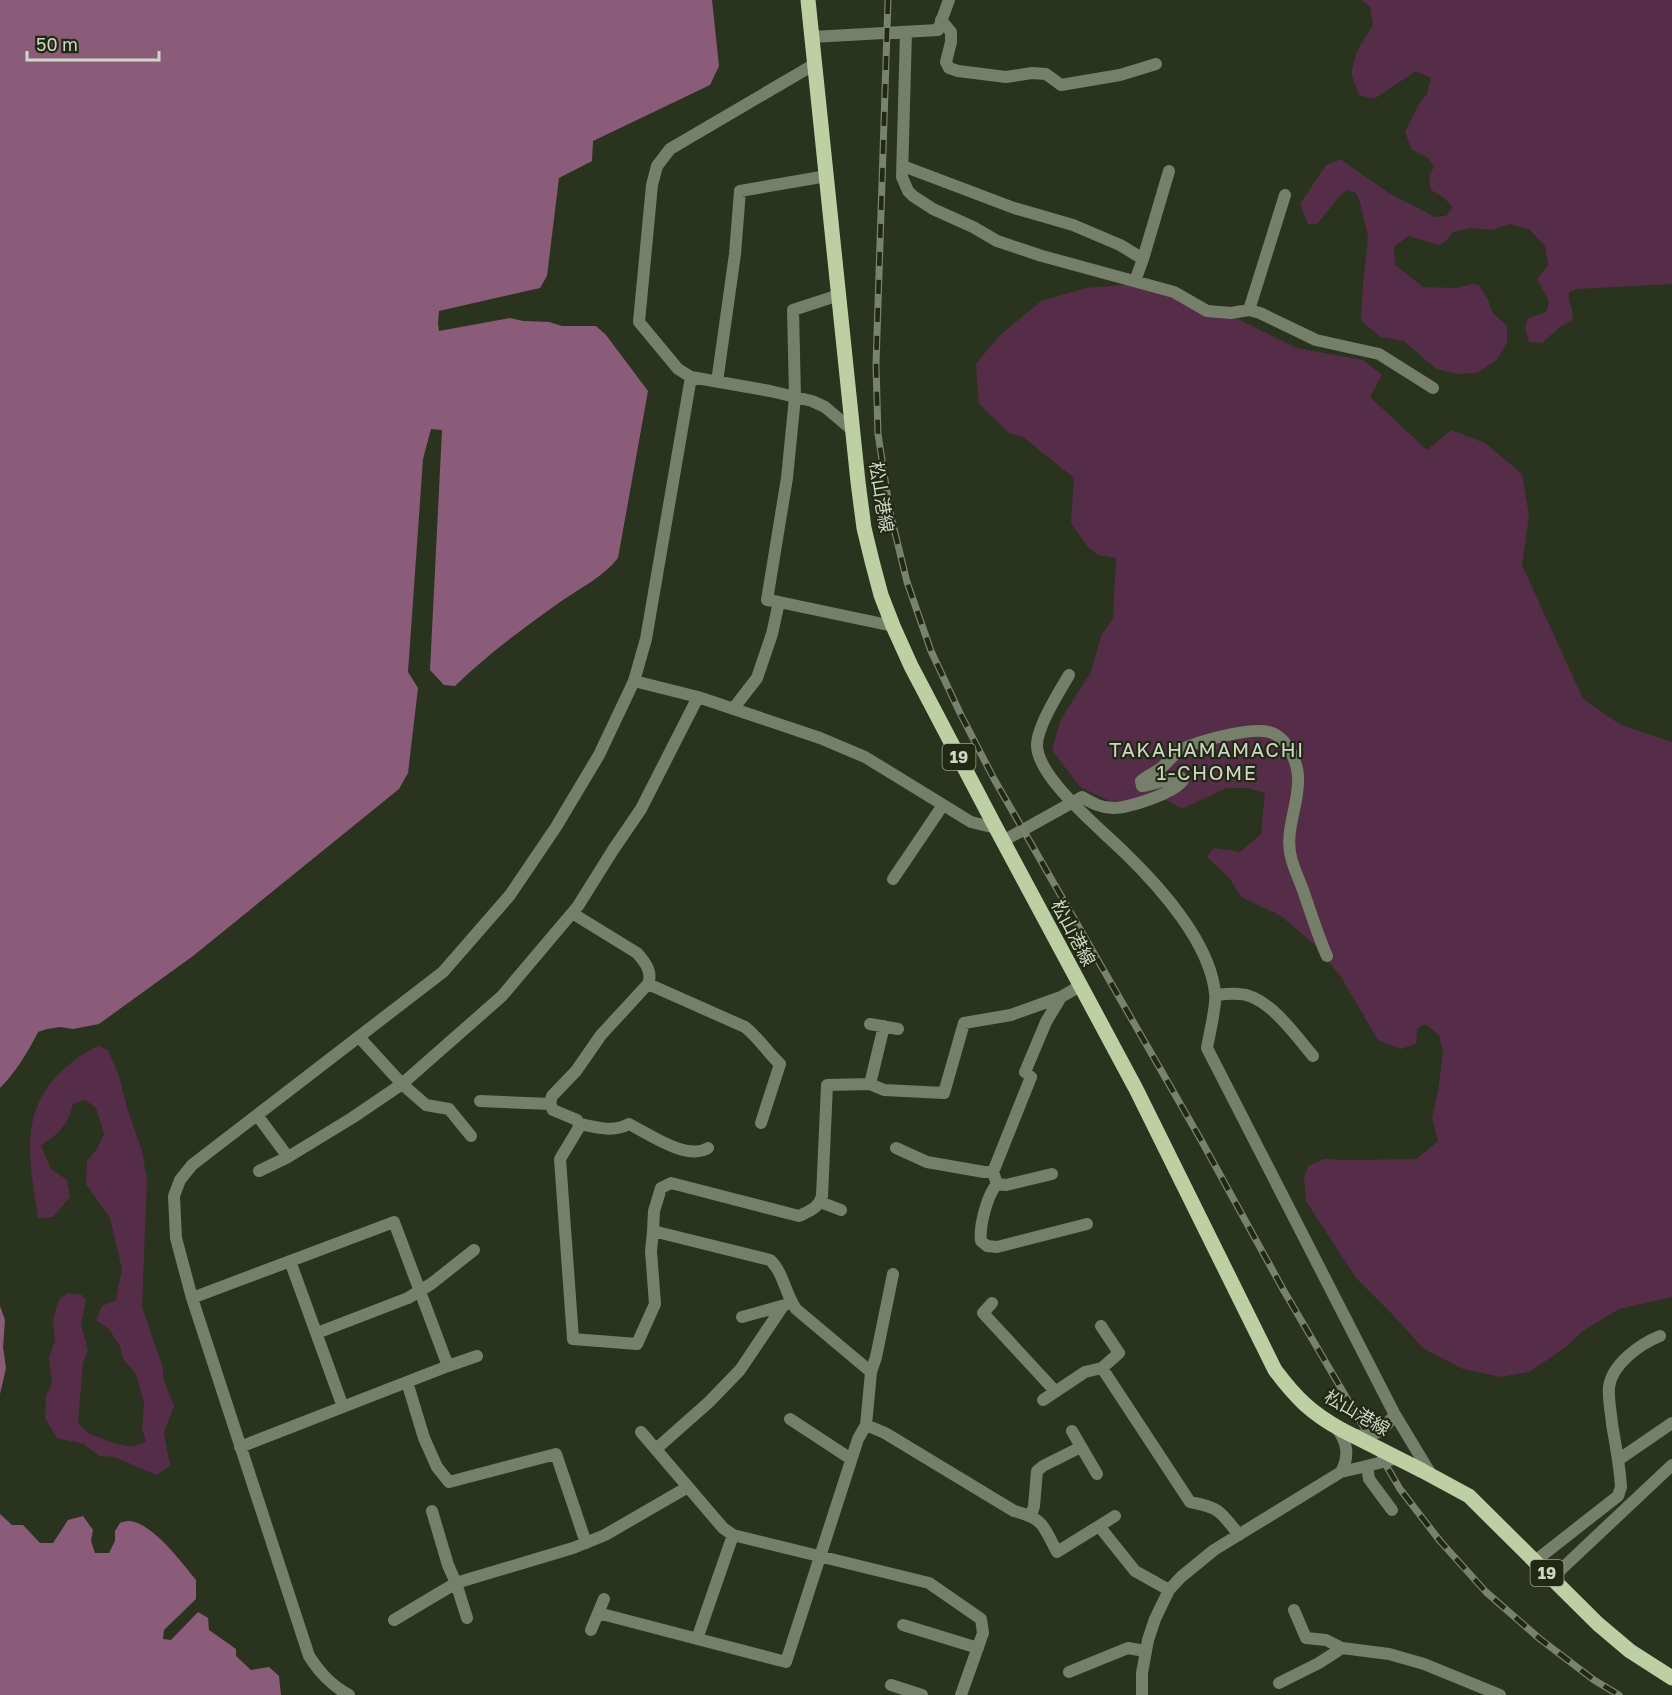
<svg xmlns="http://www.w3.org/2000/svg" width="1672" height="1695" viewBox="0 0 1672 1695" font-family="'Golos Text','Noto Sans JP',sans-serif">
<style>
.green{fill:#552d48}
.water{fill:#8b5c7a}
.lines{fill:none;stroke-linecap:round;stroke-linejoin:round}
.street{stroke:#767f6a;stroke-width:12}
.primary{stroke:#bed0a3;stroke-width:15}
.rail-casing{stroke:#79816f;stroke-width:7}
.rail{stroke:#212913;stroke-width:4.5;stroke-dasharray:14;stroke-linecap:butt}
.street-bridge{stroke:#767f6a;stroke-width:12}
.primary-bridge{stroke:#bed0a3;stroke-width:15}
.labels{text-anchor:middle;stroke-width:4.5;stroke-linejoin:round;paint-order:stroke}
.shield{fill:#212913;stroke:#9ba191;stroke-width:1.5}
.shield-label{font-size:16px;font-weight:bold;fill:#cfd5c7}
.street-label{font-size:18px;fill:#cfd5c7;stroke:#212913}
.neighbourhood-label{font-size:20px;letter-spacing:1.5px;fill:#cfd5c7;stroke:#212913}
</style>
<rect width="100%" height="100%" fill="#2a331d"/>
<!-- green -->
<path class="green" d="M1361 0H1672V284L1578 289 1569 292C1567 306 1575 307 1572 321L1561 326 1542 343 1529 342 1525 327 1528 319 1546 312 1549 301 1537 279 1548 265 1545 246 1529 229 1509 224 1492 230 1472 228 1453 232 1447 240 1439 245 1408 236 1394 247 1395 265 1423 287 1456 288 1473 284 1479 285 1488 299 1492 312 1507 326V342L1497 360 1477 373 1458 374 1436 369 1404 341 1381 337 1361 321 1363 284 1368 237 1360 202 1356 193 1347 190 1340 196 1317 224H1308L1300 204 1326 165 1340 159 1390 194 1435 217 1446 216 1453 207 1443 197 1431 190 1429 176 1434 167 1427 157 1412 150 1405 132 1418 105 1427 94 1431 78 1416 71 1374 99 1359 95 1351 73 1357 51 1373 25 1370 7Z
M1146 283 1195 298 1297 348 1363 360 1382 375 1370 397 1427 450 1451 430 1485 443 1522 474 1529 515 1522 565 1583 699 1621 725 1672 742V1297L1619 1309 1583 1331 1566 1347 1529 1372 1501 1377 1463 1369 1423 1348 1393 1315 1356 1278 1306 1201 1304 1178 1308 1166 1324 1159 1348 1160 1417 1159 1438 1141 1432 1118 1438 1091 1443 1053 1439 1035 1425 1024 1417 1029 1416 1044 1401 1049 1378 1040 1341 977 1317 947 1281 916 1241 897 1230 879 1207 857 1214 848 1240 852 1261 834 1265 793 1247 788H1226L1182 809 1166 800 1143 805H1118L1080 787 1052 750 1060 721 1091 672 1101 636 1113 618 1116 558 1098 555 1088 547 1071 523 1074 478 1023 437 1009 433 979 404 976 364 998 337 1041 301 1086 288Z
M99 1046 108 1050 119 1076 127 1108 142 1151 147 1180 142 1307 163 1368V1378L174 1406 164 1433 170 1466 156 1475 115 1457 99 1456 84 1444 57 1438 45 1418 46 1396 52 1383 49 1357 55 1341 53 1320 58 1301 67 1293 82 1295 86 1301 81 1324 88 1350 83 1363 78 1422 88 1433 113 1443 133 1447 146 1441 142 1429 144 1403 136 1374 123 1359 120 1346 109 1329 96 1320 102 1306 116 1300 122 1269 110 1218 86 1184 87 1161 97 1149 104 1134 96 1108 85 1100 73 1104C67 1128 59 1132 41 1146L51 1169 67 1180 70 1197 53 1217 38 1218C30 1163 17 1111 64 1069 75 1059 85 1052 99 1046Z"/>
<!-- water -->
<path class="water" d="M0 0H712L719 66 710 85 593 141 592 161 559 178 547 276 540 288 439 311 438 323 439 331 510 318 523 321 549 322 562 326H596L606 335 648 391 618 558C604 576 582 587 563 600 526 626 488 654 455 686L444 685 430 670 442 430 431 429 423 459 408 672 418 688 408 773 399 789 193 956 99 1024 73 1029 60 1027 47 1029 38 1032C28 1052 16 1072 0 1088Z
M0 1306 5 1320 3 1347 6 1368 0 1394Z
M0 1514 12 1525H23L40 1543H53L68 1520 83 1516 93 1530 91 1541 95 1553H109L115 1541V1531L120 1523C121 1522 128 1521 129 1521 153 1523 182 1563 196 1580V1599L164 1630 163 1639 171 1640 198 1612 208 1618 209 1630 236 1649V1656L251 1670 269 1667 279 1676 281 1695H0Z"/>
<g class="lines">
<!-- street -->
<path class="street" d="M941 20 951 32V42L946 62 949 68 958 71 1006 77 1032 73 1046 74 1061 85 1120 75 1156 64
M906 32 902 177 908 191 913 196 933 209 973 227 997 241 1042 256 1174 292 1207 311 1231 313 1249 310 1260 313 1316 340 1379 354 1433 388
M812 37 938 30 949 0
M815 64 670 149 657 166 652 185 639 322 678 369 691 377 770 391 812 401 825 407 851 429
M903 166 1014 208 1073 225 1120 245 1143 259
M1135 281 1143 259 1169 171
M1249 310 1285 195
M717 382 735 254 740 191 827 176
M779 602 893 626
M1069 675C1059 692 1037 727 1037 745 1037 778 1102 830 1125 853 1160 887 1210 943 1215 993 1217 1005 1209 1035 1207 1048L1394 1413 1432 1476
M634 681 698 697 820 738 865 757 971 822 996 828
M733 709 757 678 772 634 779 602 767 600 787 478 795 397 793 310 839 295
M1003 841 1082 797C1092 803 1101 808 1113 808 1128 808 1176 793 1183 780L1181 778C1168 778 1156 784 1142 786L1141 781C1147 776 1154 773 1160 769 1167 763 1173 755 1180 750 1198 741 1250 727 1269 732 1286 736 1297 760 1298 776 1300 803 1284 830 1291 857 1294 870 1301 883 1305 896 1312 916 1318 936 1327 956
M893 879 943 805
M572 913 637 953C645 962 653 972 648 984L601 1035 576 1071 552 1096 550 1104 553 1110 577 1120 579 1124 578 1129 560 1159 573 1339 637 1344 655 1304 651 1251 653 1231
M648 984 745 1027C758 1037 767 1052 780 1064L761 1123
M1216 995C1224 994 1232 993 1239 994 1268 995 1296 1036 1313 1056
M870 1024 898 1029
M359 1037 402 1084 426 1105 449 1109 471 1136
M870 1084 884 1026
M480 1101 550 1104
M257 1115 288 1157
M579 1124C598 1127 612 1133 629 1124 649 1134 687 1161 708 1148
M896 1148 927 1162 984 1172H993L1031 1077 1025 1072 1046 1022 1061 997
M259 1171 288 1157 352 1118 402 1084 502 996 578 906 613 850 641 809 698 697
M993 1172 997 1184C987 1195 979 1227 981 1241L987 1246 997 1247 1087 1224
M997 1184 1006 1185 1052 1174
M820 1202 841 1210
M290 1261 343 1407
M192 1298 394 1222 448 1366 240 1447
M992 1303 983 1313 1055 1391
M742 1317 785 1305
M1101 1326 1119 1353 1102 1368
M317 1333 408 1298 431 1284 474 1250
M448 1366 477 1356
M871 1372 876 1357 893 1274
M407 1382 424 1438 437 1467 449 1482 556 1454 586 1543
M1043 1400 1085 1372 1102 1368 1190 1502C1219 1507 1221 1512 1239 1535
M790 1419 851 1459
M866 1425 885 1433 1014 1511C1045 1519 1043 1526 1057 1552L1099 1526 1135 1571 1169 1590
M1336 1428C1347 1440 1350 1456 1341 1472
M1072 1431 1097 1474
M641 1432 723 1528 733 1535 929 1583 981 1619 983 1633 961 1695
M656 1449 709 1402 740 1370 783 1306
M1618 1460 1672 1423
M432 1511 448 1565 456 1583 467 1618
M1031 1516 1034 1506 1037 1471 1043 1466 1081 1447
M1099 1526 1115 1516
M1535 1561 1618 1496 1621 1487 1620 1475C1618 1458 1615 1441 1612 1424 1611 1412 1608 1399 1609 1387 1612 1364 1640 1344 1660 1336
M1552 1578 1672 1465
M1294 1610 1306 1638 1326 1640 1342 1648 1389 1654 1424 1664 1500 1695
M598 1613 786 1662 858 1439 866 1425 871 1372 796 1309C785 1294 784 1273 770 1260L653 1231 654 1211 661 1188 671 1183 799 1216C809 1211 819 1208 822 1196L827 1085 870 1084 884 1090 944 1093 964 1023 1011 1015 1061 997 1080 986
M394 1620 456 1583 573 1548 605 1535 688 1487
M903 1625 978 1648
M591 1630 604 1599
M697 1639 733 1535
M1069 1672 1128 1648 1145 1651
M1279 1683 1319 1663 1342 1648
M891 1685 922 1695
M349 1695C331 1685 320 1673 309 1656L192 1298 176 1238 174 1196 180 1180 192 1165 443 972 510 895 556 827 599 755 634 681 646 639 691 377
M1142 1695V1673L1148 1640 1155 1619 1169 1590 1181 1577 1214 1550 1341 1472 1367 1466 1369 1479 1392 1510"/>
<!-- primary -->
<path class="primary" d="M808 0 858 482 864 528 872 561 881 595 893 626 911 666 996 828 1136 1089 1275 1370C1296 1398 1311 1413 1342 1430
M1421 1470 1469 1496 1598 1624 1630 1651 1672 1678"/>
<!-- rail casing -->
<g class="rail-casing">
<path id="rail" d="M888 0 876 365 878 434 890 512 907 582 931 651 960 713 994 779 1201 1140 1284 1291 1400 1489 1440 1541 1486 1592 1540 1639 1594 1680 1619 1695"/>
</g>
<!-- rail -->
<use href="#rail" class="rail"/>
<!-- street-bridge -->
<path class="street-bridge" d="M1354 1435C1369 1438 1382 1433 1391 1419
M1367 1466 1398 1458"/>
<!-- primary-bridge -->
<path class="primary-bridge" d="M1342 1430 1421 1470"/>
</g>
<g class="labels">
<!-- shield labels -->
<g class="shield">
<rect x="942.5" y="744" width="33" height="26" rx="4.5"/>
<rect x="1530.5" y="1560" width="33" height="26" rx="4.5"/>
</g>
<g class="shield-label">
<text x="959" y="763">19</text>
<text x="1547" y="1579">19</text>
</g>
<!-- street labels -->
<g class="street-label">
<text transform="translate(881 497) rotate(81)" y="6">松山港線</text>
<text transform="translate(1073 933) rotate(62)" y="6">松山港線</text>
<text transform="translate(1357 1413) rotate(30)" y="6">松山港線</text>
</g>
<!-- neighbourhood labels -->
<g class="neighbourhood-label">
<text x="1207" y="757">TAKAHAMAMACHI<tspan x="1207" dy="23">1-CHOME</tspan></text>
</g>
</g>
<!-- scale -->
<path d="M27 51v9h132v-9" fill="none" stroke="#cfd5c7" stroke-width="3"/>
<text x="36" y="51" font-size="18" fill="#cfd5c7" stroke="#212913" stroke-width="4.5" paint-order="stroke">50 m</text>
</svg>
